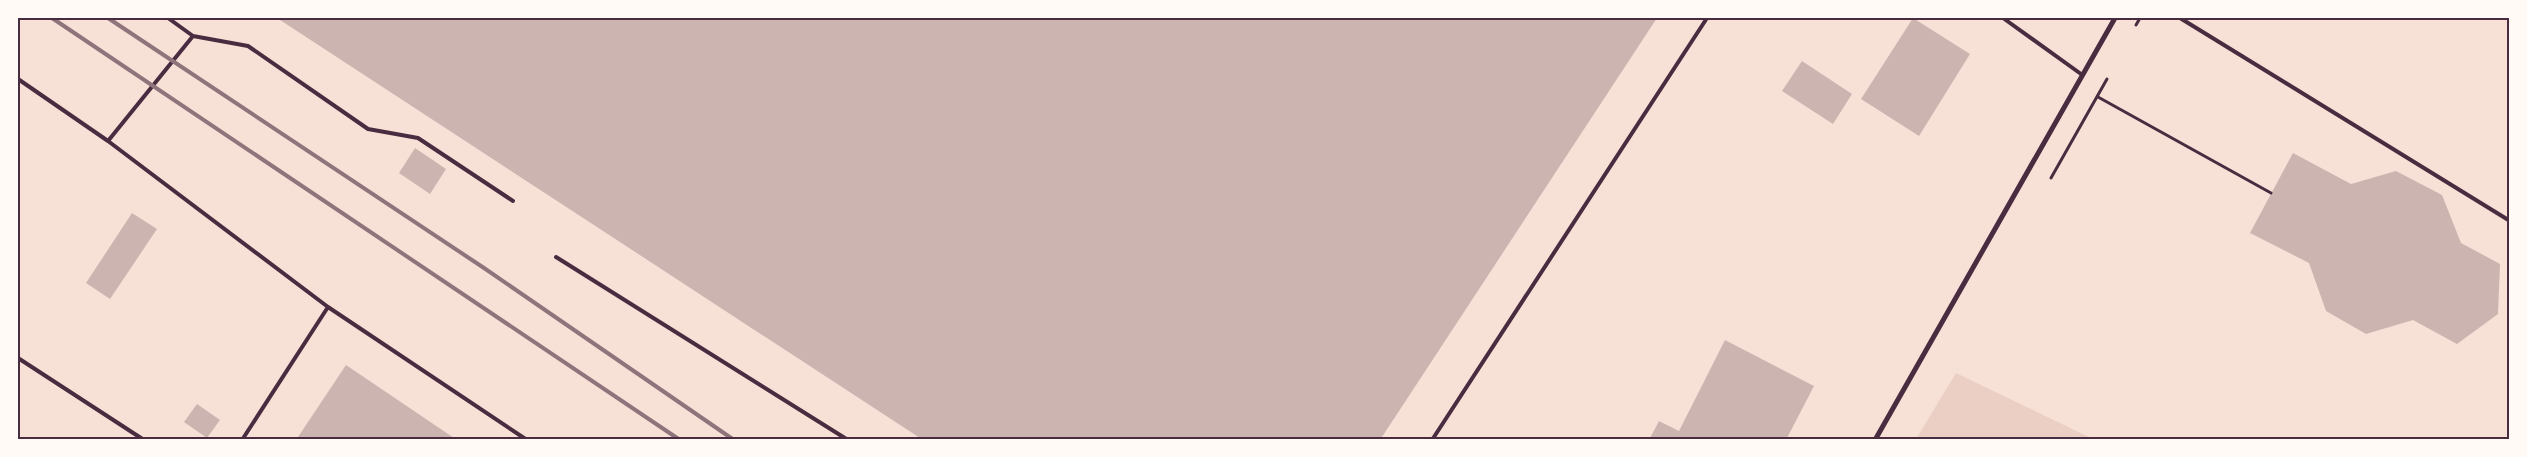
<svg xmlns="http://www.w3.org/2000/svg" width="2527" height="457" viewBox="0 0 2527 457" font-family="Manrope,sans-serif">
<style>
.green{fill:#ebcfc5}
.building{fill:#ccb4b1}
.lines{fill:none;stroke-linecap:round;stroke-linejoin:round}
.path{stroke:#4a2c40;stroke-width:3}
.service{stroke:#4a2c40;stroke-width:4}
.minor{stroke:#4a2c40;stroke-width:5}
.rail{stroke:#8f747c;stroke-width:4}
.neatline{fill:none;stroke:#4a2c40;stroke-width:2}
</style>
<rect width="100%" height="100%" fill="#f7e1d7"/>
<!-- green -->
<path class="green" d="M1956 373 2093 439H1916Z"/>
<!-- building -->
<path class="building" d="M277 18H1657L1380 440H923Z
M1913 18 1970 54 1919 136 1861 99Z
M1802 61 1852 94 1833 124 1782 91Z
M415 148 446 169 430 194 399 173Z
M2293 153 2351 184 2396 171 2442 195 2461 243 2500 264 2498 314 2457 344 2413 320 2366 334 2326 311 2309 263 2250 233Z
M132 213 157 229 110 299 86 283Z
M1725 340 1814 386 1786 440H1649L1659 421 1679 431Z
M346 365 457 440H296Z
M197 404 220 420 207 438 184 422Z"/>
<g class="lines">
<!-- path -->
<path class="path" d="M2136 25 2140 18
M2098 97 2271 193
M2051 178 2107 79"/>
<!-- service -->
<path class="service" d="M168 18 193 36 248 46 368 129 418 138 513 201
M2003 18 2081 74
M2180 18 2510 221
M18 79 108 141 328 307 527 440
M108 141 193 36
M556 257 848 440
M18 358 144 440
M242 440 328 307
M1432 440 1707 18"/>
<!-- minor -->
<path class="minor" d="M1875 440 2115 18"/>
<!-- rail -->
<path class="rail" d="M52 18 680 440
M108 18 484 268 734 440"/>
</g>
<!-- border -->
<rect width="2527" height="457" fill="none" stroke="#fffaf5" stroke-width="38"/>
<rect x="19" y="19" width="2489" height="419" class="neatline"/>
</svg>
